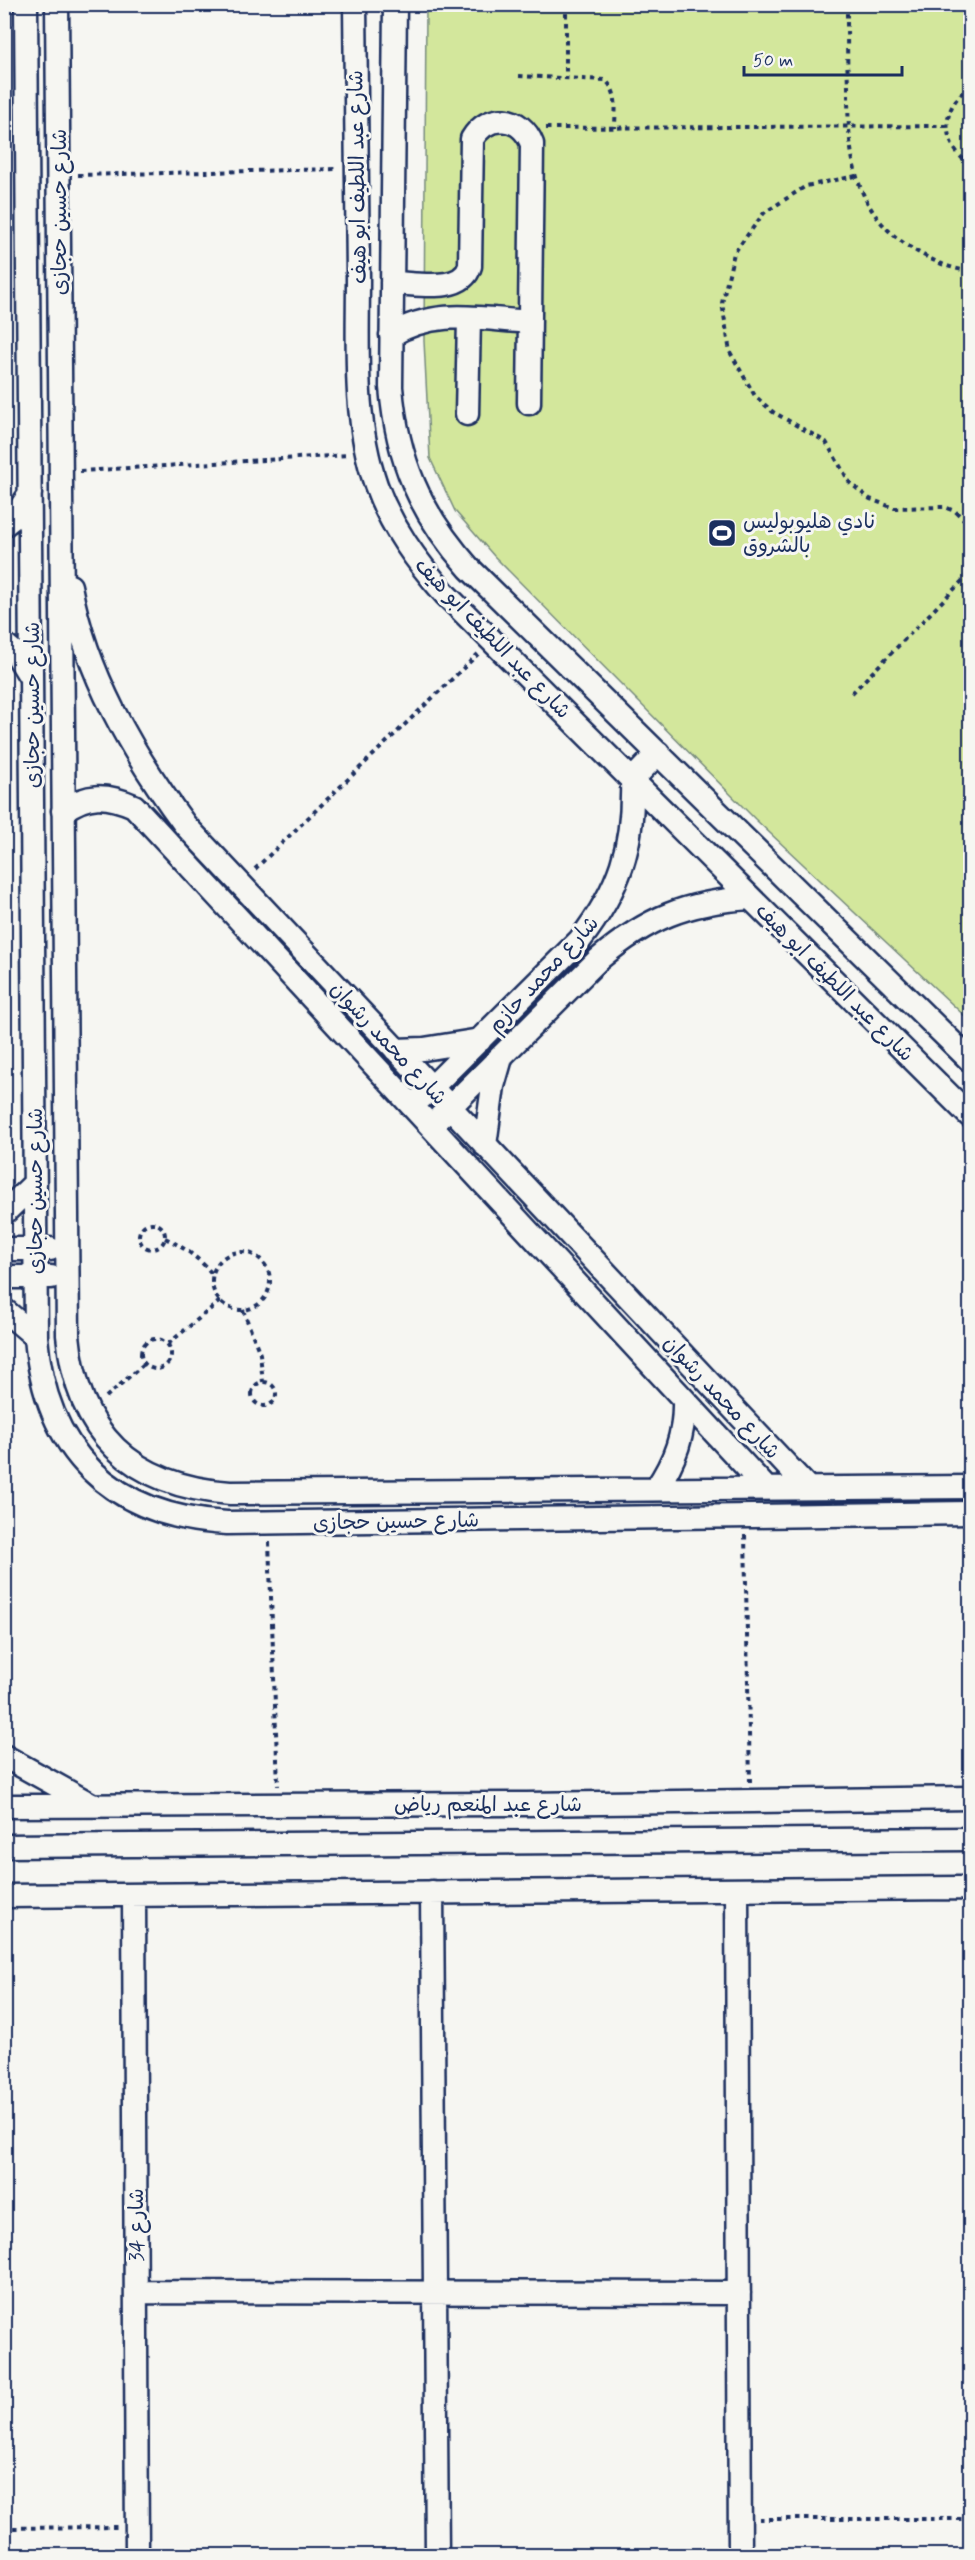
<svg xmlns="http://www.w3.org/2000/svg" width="975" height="2560" viewBox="0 0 975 2560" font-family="Mynerve,'Playpen Sans Arabic',sans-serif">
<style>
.green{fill:#d3e79c;stroke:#778b7d;stroke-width:1.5}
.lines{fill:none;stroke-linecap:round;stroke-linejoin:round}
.minor-casing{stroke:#1b2f5e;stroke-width:27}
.path{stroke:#1b2f5e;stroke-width:4;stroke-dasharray:4.5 4.5;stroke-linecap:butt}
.minor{stroke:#f6f6f2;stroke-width:22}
.labels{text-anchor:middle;stroke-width:6;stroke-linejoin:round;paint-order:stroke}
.street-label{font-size:21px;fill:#1b2f5e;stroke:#f6f6f2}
.poi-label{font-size:21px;fill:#1b2f5e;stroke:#f6f6f2;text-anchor:start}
</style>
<rect width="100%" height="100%" fill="#f6f6f2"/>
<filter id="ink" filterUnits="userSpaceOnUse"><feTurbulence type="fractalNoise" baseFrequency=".0167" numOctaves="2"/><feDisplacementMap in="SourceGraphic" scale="12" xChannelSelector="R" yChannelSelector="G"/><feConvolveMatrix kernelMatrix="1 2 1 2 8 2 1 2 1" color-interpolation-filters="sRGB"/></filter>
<g filter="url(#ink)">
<!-- green -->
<path class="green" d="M426 5H970V1021L755 819 494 556 455 511 430 458 424 341Z"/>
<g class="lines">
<!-- minor casing -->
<g class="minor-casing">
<path id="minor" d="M26 4 36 1337C45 1451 112 1517 227 1523L970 1513
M57 4 68 1335C77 1433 131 1486 230 1493L970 1487
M355 4C356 95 357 186 358 277 358 346 353 419 376 485 391 527 417 562 446 595L970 1116
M395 4 391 387C397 460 420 513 469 568L970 1060
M392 283C415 283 462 294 470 266L472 139C488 112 521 115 532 144L529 403
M391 335C436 308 480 319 530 322
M467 414 469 318
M4 525 14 517 30 494
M70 586C86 674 132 753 185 825L808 1488
M4 644 17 655 31 678
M63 811C87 793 107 794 134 806L766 1488
M396 1050 424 1049 480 1040
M422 1097 580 940C620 888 634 846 632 780L658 753
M440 1117 599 959C647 918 687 902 750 898
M485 1145 493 1086 501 1058
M4 1213 35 1183
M4 1249H50
M4 1277H51
M4 1310 36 1337
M656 1489C675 1461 685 1434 684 1400
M4 1756 92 1805
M4 1806 526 1804 970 1798
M4 1846 970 1839
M737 1890 740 2556
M432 1892 437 2556
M134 1895 137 2556
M4 1896 960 1888 970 1890
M136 2292 739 2293"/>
</g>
<!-- path -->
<path class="path" d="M566 4V78
M847 4C847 32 847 59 848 87 848 151 851 210 911 248 929 259 949 269 970 271
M519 76 605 80C619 92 615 111 615 128
M970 86C939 109 941 143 970 165
M546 128 947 126
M78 175 338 169
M856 176 806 186 764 213 734 253 722 303 730 352 755 396 773 412 826 442 850 483 870 499 894 508 944 507 955 511 970 525
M80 471 348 455
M852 693 970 573
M255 869 478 654
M139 1236a13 13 0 1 1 26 0a13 13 0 1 1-26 0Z
M165 1238C185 1248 199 1258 213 1275
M212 1281a29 29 0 1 1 58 0a29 29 0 1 1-58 0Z
M243 1310 260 1354 263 1382
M141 1354a15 15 0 1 1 30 0a15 15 0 1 1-30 0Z
M168 1344 220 1301
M252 1394a12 12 0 1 1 24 0a12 12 0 1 1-24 0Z
M106 1397 144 1364
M745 1535 750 1782
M269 1542 278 1786
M759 2519H970
M4 2528 118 2527"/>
<!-- minor -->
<use href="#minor" class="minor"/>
</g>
</g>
<!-- icons -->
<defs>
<g id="stadium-square" transform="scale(1.5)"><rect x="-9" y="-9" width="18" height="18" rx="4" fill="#1b2f5e" stroke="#f6f6f2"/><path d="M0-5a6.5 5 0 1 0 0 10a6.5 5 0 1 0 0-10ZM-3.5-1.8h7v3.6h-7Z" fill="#fff"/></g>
</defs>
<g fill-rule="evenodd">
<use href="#stadium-square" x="722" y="533"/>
</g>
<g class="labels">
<!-- street labels -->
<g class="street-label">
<text transform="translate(357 177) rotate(-91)" y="7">شارع عبد اللطيف ابو هيف</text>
<text transform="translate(59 212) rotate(-90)" y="7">شارع حسين حجازى</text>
<text transform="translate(493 638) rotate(46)" y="7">شارع عبد اللطيف ابو هيف</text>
<text transform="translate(32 705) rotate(-90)" y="7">شارع حسين حجازى</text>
<text transform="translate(543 974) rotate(-47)" y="7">شارع محمد حازم</text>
<text transform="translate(835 982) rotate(45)" y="7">شارع عبد اللطيف ابو هيف</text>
<text transform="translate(389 1043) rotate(47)" y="7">شارع محمد رشوان</text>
<text transform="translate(35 1191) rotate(-90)" y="7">شارع حسين حجازى</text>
<text transform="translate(722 1397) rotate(47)" y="7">شارع محمد رشوان</text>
<text transform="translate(396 1521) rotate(-1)" y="7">شارع حسين حجازى</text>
<text x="488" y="1811">شارع عبد المنعم رياض</text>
<text transform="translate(136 2225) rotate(-90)" y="7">شارع 34</text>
</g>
<!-- poi labels -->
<g class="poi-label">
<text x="743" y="528">نادي هليوبوليس<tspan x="743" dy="24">بالشروق</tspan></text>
</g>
</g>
<!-- margin -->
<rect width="975" height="2560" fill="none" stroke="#f6f6f2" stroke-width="24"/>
<rect x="12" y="12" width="951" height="2536" fill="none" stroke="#1b2f5e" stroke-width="2" filter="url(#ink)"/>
<!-- scale -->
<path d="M744 66v9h158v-9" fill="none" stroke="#1b2f5e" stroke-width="3"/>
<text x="753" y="66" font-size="18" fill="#1b2f5e" stroke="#f6f6f2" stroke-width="4.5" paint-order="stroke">50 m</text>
</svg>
